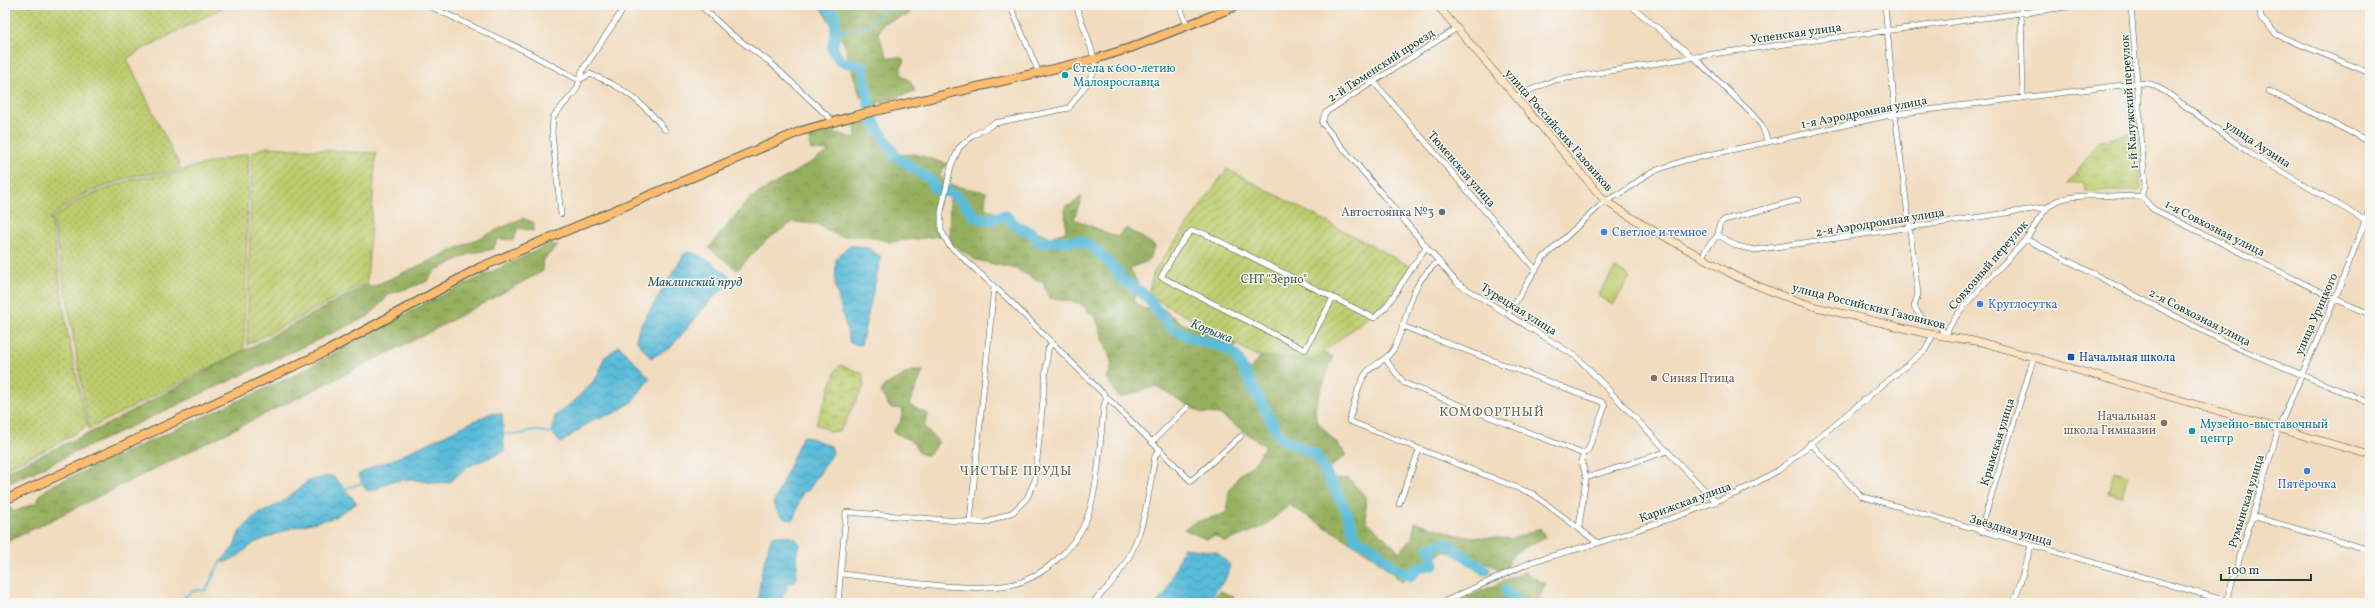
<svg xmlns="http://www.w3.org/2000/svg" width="2375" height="608" viewBox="0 0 2375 608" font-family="Vollkorn,serif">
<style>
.grass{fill:url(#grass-dots);stroke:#6e8451}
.forest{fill:url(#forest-crowns);stroke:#5a764a}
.wetland{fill:url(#wetland-marsh);stroke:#6e8451}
.park{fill:url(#park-crowns);stroke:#6e8451}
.garden{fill:url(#garden-furrows);stroke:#6e8451}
.pitch{fill:#becc6e;stroke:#6e8451}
.water{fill:url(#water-waves);stroke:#3c7c86}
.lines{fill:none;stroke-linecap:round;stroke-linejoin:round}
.stream{stroke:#5abbd9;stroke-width:2}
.river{stroke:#5abbd9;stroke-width:11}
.minor-casing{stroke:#3f5549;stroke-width:6}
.secondary-casing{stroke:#3f5549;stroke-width:8}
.primary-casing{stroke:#3f5549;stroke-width:10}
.minor{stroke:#fff;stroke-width:5}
.secondary{stroke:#fee4c5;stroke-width:7}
.primary{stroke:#fdbc6f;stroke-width:8}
.culture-dot{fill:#0f9aa8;stroke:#f6f6f2;stroke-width:1.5}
.service-dot{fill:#5c6f8a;stroke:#f6f6f2;stroke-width:1.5}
.shop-dot{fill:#3f7fe0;stroke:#f6f6f2;stroke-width:1.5}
.transit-dot{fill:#1a4fb4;stroke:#f6f6f2;stroke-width:1.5}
.education-dot{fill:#8d6e63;stroke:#f6f6f2;stroke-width:1.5}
.labels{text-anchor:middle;stroke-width:3;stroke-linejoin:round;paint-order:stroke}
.street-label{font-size:12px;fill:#1f3d34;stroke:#f6f6f2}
.culture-label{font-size:12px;fill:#0d838f;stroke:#f6f6f2;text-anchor:start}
.service-label{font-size:12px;fill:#4e5e75;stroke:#f6f6f2;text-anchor:end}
.shop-label{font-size:12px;fill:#366cbe;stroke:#f6f6f2;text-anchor:start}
.park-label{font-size:12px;fill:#3f5a40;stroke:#f6f6f2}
.transit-label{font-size:12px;fill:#164399;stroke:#f6f6f2;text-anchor:start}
.education-label{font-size:12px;fill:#785e54;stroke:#f6f6f2;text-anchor:start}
.water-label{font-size:13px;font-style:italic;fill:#2e5c5d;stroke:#f6f6f2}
.neighbourhood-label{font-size:13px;letter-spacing:1px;fill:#626a56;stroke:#f6f6f2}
</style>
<defs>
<pattern id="grass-dots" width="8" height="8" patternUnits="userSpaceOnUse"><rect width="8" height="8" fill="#becc6e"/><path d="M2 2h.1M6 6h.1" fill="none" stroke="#9aa75b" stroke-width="1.8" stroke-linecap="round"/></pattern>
<pattern id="forest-crowns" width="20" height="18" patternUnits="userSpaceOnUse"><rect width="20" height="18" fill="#96b061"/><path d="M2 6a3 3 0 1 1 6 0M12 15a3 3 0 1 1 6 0" fill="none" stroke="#7a9051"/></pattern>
<pattern id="wetland-marsh" width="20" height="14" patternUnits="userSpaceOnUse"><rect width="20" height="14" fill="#becc6e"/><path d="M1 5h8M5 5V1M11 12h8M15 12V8" fill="none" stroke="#9aa75b"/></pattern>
<pattern id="park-crowns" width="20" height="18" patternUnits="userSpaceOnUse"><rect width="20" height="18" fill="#becc6e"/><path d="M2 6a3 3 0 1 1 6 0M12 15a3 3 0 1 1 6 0" fill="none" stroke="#9aa75b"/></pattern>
<pattern id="garden-furrows" width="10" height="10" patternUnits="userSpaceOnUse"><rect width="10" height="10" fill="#becc6e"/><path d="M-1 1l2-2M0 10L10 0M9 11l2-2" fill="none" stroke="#9aa75b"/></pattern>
<pattern id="water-waves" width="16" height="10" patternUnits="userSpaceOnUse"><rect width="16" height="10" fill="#5abbd9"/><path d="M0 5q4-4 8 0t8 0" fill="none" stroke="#4a99b1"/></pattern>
</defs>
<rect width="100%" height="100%" fill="#f6f6f2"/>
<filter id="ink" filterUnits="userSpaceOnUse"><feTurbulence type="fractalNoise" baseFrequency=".025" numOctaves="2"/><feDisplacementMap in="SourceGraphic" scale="8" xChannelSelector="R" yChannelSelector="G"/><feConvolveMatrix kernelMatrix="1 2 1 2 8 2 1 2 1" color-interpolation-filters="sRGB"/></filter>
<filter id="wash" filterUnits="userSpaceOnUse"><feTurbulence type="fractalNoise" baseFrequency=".012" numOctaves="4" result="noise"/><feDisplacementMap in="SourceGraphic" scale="16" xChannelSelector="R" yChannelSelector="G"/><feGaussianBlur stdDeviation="0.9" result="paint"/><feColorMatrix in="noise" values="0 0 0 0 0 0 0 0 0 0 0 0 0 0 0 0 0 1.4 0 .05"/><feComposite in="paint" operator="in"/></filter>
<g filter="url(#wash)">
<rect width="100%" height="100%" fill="#f2dcbf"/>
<!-- grass -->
<path class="grass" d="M5 5H228L141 50 127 59 182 171 133 176 80 196 51 217 67 330 87 426 52 447 5 468Z
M249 153 244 350 89 429 53 218 80 199 133 179 183 173 185 169Z"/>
<!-- forest -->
<path class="forest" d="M819 5H913L908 15 883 23 878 34 888 58 900 57 905 61 901 67V74L911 82 915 91 873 105 860 96 844 43Z
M855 122 875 125 899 155 916 154 947 164 939 175 944 180 935 217 941 236 890 242 868 236H838L817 224 793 222 769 238 737 270 709 248 749 199 830 151 811 150 808 135 823 129 856 139Z
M950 185 986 192 985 208 1050 237 1066 232 1065 206 1071 205 1082 196 1074 219 1117 237 1127 228 1155 246 1148 261 1130 268 1138 284 1133 301 1144 309H1163C1180 323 1193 333 1217 326L1235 345 1232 360 1241 372 1250 370C1264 346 1282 350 1304 360L1322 352 1333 357 1315 407 1316 420 1347 455 1333 465 1322 477 1324 482 1348 478 1365 496 1366 520 1400 552 1412 538 1415 522 1462 536 1513 539 1540 528 1545 537 1513 554 1504 571 1479 559 1443 551 1402 582 1370 554 1289 505 1263 527 1225 542 1215 536 1206 539 1184 529C1195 520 1212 518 1226 513L1229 491 1240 474 1255 463 1265 446 1219 414 1201 413 1156 386 1119 398 1107 378 1112 364 1096 319 1080 303 1049 298 1043 283 1016 269 976 260 949 242Z
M523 218 534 223 533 231 518 228 514 240 498 239 493 249 469 254 436 270 426 282 390 294 369 316 5 485V472L104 426 368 284 370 288Z
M550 244 559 245 542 261 543 271 426 334 5 543V507L8 506 14 512 37 502 41 494 51 486 293 376 426 303Z
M911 371H923L909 405 928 414 924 427 939 442 928 456 918 452 913 442 892 431 900 423 903 409 890 408 881 393 884 386Z
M1524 572 1546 584 1539 598 1545 603H1455Z
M1220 591 1234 597 1230 603H1209Z"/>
<!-- wetland -->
<path class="wetland" d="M840 365 862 373 864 386 840 431 831 432 816 424 837 368Z"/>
<!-- park -->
<path class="park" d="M2137 131 2141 188 2138 191H2086L2083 182 2068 184 2098 142Z"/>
<!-- garden -->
<path class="garden" d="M267 147 376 153 367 282 247 345 252 152Z
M1227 169 1412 267 1382 306 1313 360 1257 356 1148 295 1154 271Z"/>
<!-- pitch -->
<path class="pitch" d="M1615 268 1630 277 1613 305 1598 296Z
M2114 471 2128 475 2122 497 2108 493Z"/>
<!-- water -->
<path class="water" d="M849 245 869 248 881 257 861 345 850 343 835 284 836 259Z
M691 252 712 262 730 278 725 287 714 297 671 347 651 358 636 340 639 328 685 253Z
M619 346 650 378 632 402 615 413 592 420 561 443 552 433 555 416 575 400 597 377 604 358Z
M491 413 502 414 504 451 467 467 450 482 433 483 411 479 389 482 375 490H366L358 475 376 465 390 461Z
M805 436 831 446 833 453 808 491 803 492 793 520C783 520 777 513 773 504L802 437Z
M329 476 334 477 357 503 333 518 291 528 254 543 238 556 226 562H220L233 548 240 531 255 516 281 503 308 481Z
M772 536C783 536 795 533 800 545L796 556 798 559 795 582 786 585 787 591 784 593 781 603H759C758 579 765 558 772 536Z
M1183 548 1217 552 1230 565 1226 578 1207 603H1157L1167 591Z"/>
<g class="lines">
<!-- stream -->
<path class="stream" d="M836 31 865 28 890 5
M503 434H522L530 430 553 433
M344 489 362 483
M176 603 193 591 206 590 220 562"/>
<!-- river -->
<path class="river" d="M824 5 835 15 836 31 832 48 840 61 863 66 869 106
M871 117 895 156 931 180C932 193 944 189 953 194 962 199 969 209 975 217L989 220 1005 215 1016 226 1032 233 1040 243C1055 239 1065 244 1079 240L1094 248 1118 272 1119 277 1146 296 1169 326 1191 338 1223 347 1235 355 1280 437 1316 455 1346 510 1356 540 1371 546 1393 567 1410 576 1418 568 1434 564 1429 547 1446 543 1485 570
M1506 591 1518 603"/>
</g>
</g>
<g filter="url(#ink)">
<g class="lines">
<!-- minor casing -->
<g class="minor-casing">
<path id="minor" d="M427 5 525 51 579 80 590 74C622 86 644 103 665 130
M700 5 731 34 771 63 834 122
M1010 5 1039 73
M1076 5C1079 16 1098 61 1095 69 1090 82 1077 96 1069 108L995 123 972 136 959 148 951 166 941 212V230L949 245 1010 301 1191 481 1241 436
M1179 5 1187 25
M1630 5 1699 62 1752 114 1762 126 1768 142
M1885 5 1895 114 1918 294 1914 307 1924 321 1940 326 1946 337
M2021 5 2023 97
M2131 5 2145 186 2141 196
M2259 5 2261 18 2277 35 2370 73
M1457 28 1325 113 1322 123 1457 283 1577 357 1716 502
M1373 81 1535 269
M2269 91 2370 142
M1516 96 1555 80 1726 52 2082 5
M561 214 552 133 553 117 577 89 582 71 626 5
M1718 235 1737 246 1755 250 2048 207
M1718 235 1719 225 1724 220 1798 200
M2026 239 2233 346 2370 403
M1702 258 1706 249 1718 235
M1439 261C1404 288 1411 318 1393 350 1387 360 1374 364 1367 372 1357 385 1354 406 1349 421L1533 494 1598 543
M1333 298 1305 350 1161 277 1177 249 1191 231 1203 233 1374 318 1386 307 1426 247
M1508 314 1543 258 1605 201 1620 194 1651 172 1686 160 1895 114 2138 83 2151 84 2166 92 2251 154 2370 223
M1402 326 1602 402 1605 406 1588 450 1583 454 1582 462 1586 478 1579 527
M1946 337C1948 314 2012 259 2028 236 2036 225 2045 204 2059 200 2078 193 2119 197 2141 196L2153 209 2335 299 2370 314
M1385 359 1404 383 1583 454
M1152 442 1187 407
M1810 443 1861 496 2227 601
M1586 478 1668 451
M1399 504 1419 450
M2252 516 2370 550
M970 521 994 287
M1980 532 2034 357
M841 574C891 579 961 593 1009 585 1041 580 1076 547 1087 518 1099 485 1100 440 1104 405L1107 398
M838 603 846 512 985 523 1013 512 1027 498 1035 480 1048 349 1052 343
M1092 603C1141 559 1145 517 1155 456L1160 449
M1441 603 1534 561 1598 543 1687 513 1737 493 1779 470 1925 350 1933 335
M2014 603 2031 546
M2226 603 2279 427 2335 299 2370 208"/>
</g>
<!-- secondary casing -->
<g class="secondary-casing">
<path id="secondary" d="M1437 5 1605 201 1642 224 1737 277 1780 295 1816 307 1924 333 1981 342 2370 455"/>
</g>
<!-- primary casing -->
<g class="primary-casing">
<path id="primary" d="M5 500 329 350 481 267 801 131 854 116 1095 59 1130 48 1239 5"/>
</g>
<!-- minor -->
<use href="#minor" class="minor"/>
<!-- secondary -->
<use href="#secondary" class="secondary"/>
<!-- primary -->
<use href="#primary" class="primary"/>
</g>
</g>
<!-- markers -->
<g class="culture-dot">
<circle cx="1065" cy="75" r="4"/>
<circle cx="2192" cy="431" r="4"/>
</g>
<circle class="service-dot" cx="1442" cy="212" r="4"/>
<g class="shop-dot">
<circle cx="1604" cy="232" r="4"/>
<circle cx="1980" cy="304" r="4"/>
<circle cx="2307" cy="471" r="4"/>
</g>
<rect class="transit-dot" x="2067" y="353" width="8" height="8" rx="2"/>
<g class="education-dot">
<circle cx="1654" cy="378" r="4"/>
<circle cx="2164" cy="423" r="4"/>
</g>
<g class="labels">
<!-- street labels -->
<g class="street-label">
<text transform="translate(1796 33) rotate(-8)" y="4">Успенская улица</text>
<text transform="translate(1381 65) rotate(-33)" y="4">2-й Тюменский проезд</text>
<text transform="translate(2129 102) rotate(-94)" y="4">1-й Калужский переулок</text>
<text transform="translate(1864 112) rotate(-11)" y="4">1-я Аэродромная улица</text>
<text transform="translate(1559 130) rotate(49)" y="4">улица Российских Газовиков</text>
<text transform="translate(2258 144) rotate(33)" y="4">улица Аузина</text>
<text transform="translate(1462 169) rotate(49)" y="4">Тюменская улица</text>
<text transform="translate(1880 222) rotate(-9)" y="4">2-я Аэродромная улица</text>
<text transform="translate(2215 228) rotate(27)" y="4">1-я Совхозная улица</text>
<text transform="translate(1988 265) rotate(-49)" y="4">Совхозный переулок</text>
<text transform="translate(1869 306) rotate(14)" y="4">улица Российских Газовиков</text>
<text transform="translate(1519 309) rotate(32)" y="4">Турецкая улица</text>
<text transform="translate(2316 314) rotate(-66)" y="4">улица Урицкого</text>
<text transform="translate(2200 317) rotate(27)" y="4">2-я Совхозная улица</text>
<text transform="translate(1997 442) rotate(-73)" y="4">Крымская улица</text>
<text transform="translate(2246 501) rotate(-73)" y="4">Румынская улица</text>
<text transform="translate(1685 502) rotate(-20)" y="4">Карижская улица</text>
<text transform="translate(2011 530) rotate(16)" y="4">Звёздная улица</text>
</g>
<!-- culture labels -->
<g class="culture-label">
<text x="1073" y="72">Стела к 600-летию<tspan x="1073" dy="14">Малоярославца</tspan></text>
<text x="2200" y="428">Музейно-выставочный<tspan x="2200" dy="14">центр</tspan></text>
</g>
<!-- service labels -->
<g class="service-label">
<text x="1434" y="216">Автостоянка №3</text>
</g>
<!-- shop labels -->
<g class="shop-label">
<text x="1612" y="236">Светлое и темное</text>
<text x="1988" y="308">Круглосутка</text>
<text x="2307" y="488" text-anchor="middle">Пятёрочка</text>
</g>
<!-- park labels -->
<g class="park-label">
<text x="1274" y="283">СНТ "Зерно"</text>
</g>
<!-- transit labels -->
<g class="transit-label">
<text x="2079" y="361">Начальная школа</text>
</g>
<!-- education labels -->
<g class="education-label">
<text x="1662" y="382">Синяя Птица</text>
<text x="2156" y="420" text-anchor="end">Начальная<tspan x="2156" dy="14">школа Гимназии</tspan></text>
</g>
<!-- water labels -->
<g class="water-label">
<text x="695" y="286">Маклинский пруд</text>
<text transform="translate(1212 330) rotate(22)" y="5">Корыжа</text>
</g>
<!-- neighbourhood labels -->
<g class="neighbourhood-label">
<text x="1492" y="416">КОМФОРТНЫЙ</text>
<text x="1016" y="475">ЧИСТЫЕ ПРУДЫ</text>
</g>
</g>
<!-- margin -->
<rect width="2375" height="608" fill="none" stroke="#f6f6f2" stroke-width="20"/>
<!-- scale -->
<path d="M2221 574v6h90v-6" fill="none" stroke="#1f3d34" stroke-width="2"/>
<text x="2227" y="574" font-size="12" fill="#1f3d34" stroke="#f6f6f2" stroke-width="3" paint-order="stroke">100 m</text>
</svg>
